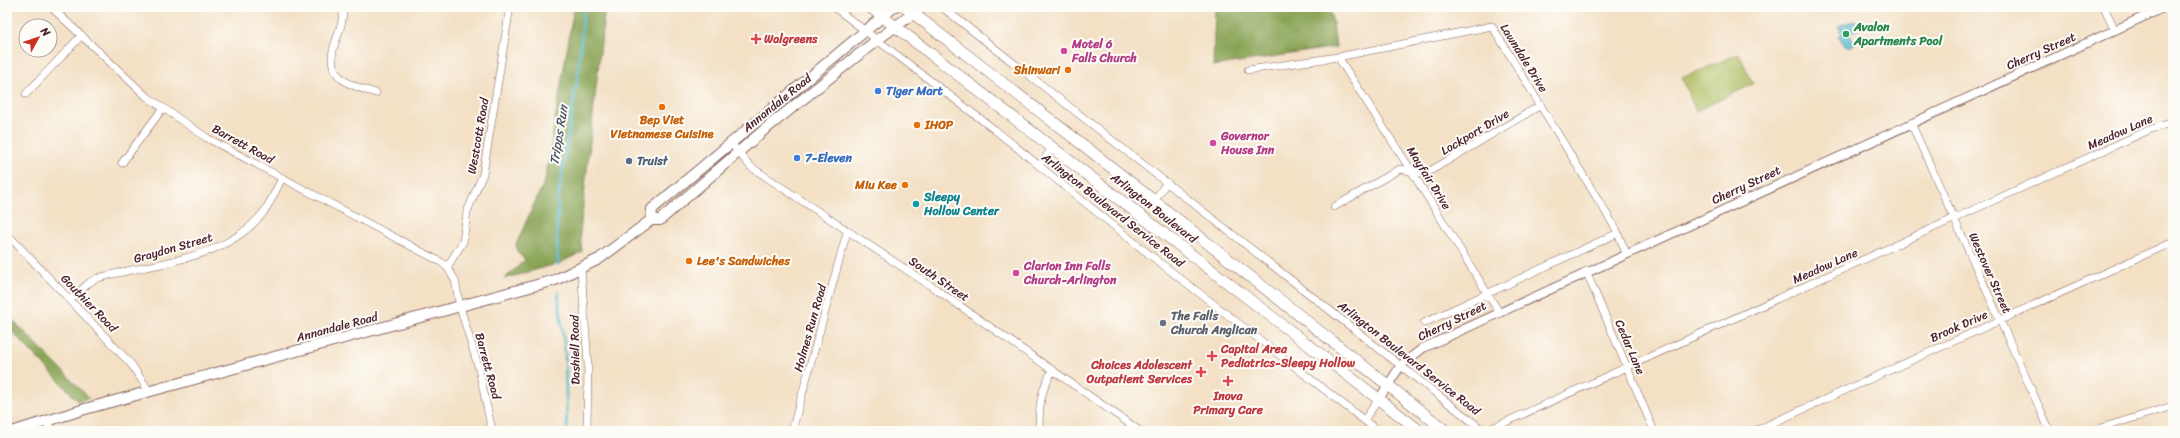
<svg xmlns="http://www.w3.org/2000/svg" width="2180" height="438" viewBox="0 0 2180 438" font-family="Sriracha,sans-serif">
<style>
.green{fill:#adbc5f;stroke:#7c6e45}
.forest{fill:#8aa456;stroke:#6a6240}
.water{fill:#56bed3;stroke:#506e7f}
.lines{fill:none;stroke-linecap:round;stroke-linejoin:round}
.stream{stroke:#56bed3;stroke-width:2.5}
.minor-casing{stroke:#856361;stroke-width:8}
.tertiary-casing{stroke:#856361;stroke-width:10}
.secondary-casing{stroke:#856361;stroke-width:12}
.trunk-casing{stroke:#856361;stroke-width:12}
.minor{stroke:#fff;stroke-width:7}
.tertiary{stroke:#fff;stroke-width:8}
.secondary{stroke:#fff;stroke-width:10}
.trunk{stroke:#fff;stroke-width:11}
.leisure-dot{fill:#2e9e5b;stroke:#fdfcf7;stroke-width:1.5}
.health-dot{fill:#e0444e;stroke:#fdfcf7;stroke-width:1.5}
.hotel-dot{fill:#d1479c;stroke:#fdfcf7;stroke-width:1.5}
.food-dot{fill:#e8710a;stroke:#fdfcf7;stroke-width:1.5}
.shop-dot{fill:#3f7fe0;stroke:#fdfcf7;stroke-width:1.5}
.service-dot{fill:#5c6f8a;stroke:#fdfcf7;stroke-width:1.5}
.culture-dot{fill:#0f9aa8;stroke:#fdfcf7;stroke-width:1.5}
.worship-dot{fill:#6b7280;stroke:#fdfcf7;stroke-width:1.5}
.labels{text-anchor:middle;stroke-width:4;stroke-linejoin:round;paint-order:stroke}
.leisure-label{font-size:12px;font-weight:bold;fill:#27864d;stroke:#fdfcf7;text-anchor:start}
.health-label{font-size:12px;font-weight:bold;fill:#be3a42;stroke:#fdfcf7;text-anchor:start}
.hotel-label{font-size:12px;font-weight:bold;fill:#b23c85;stroke:#fdfcf7;text-anchor:start}
.street-label{font-size:12px;fill:#4a1f2b;stroke:#fdfcf7}
.food-label{font-size:12px;font-weight:bold;fill:#c56008;stroke:#fdfcf7;text-anchor:end}
.shop-label{font-size:12px;font-weight:bold;fill:#366cbe;stroke:#fdfcf7;text-anchor:start}
.service-label{font-size:12px;font-weight:bold;fill:#4e5e75;stroke:#fdfcf7;text-anchor:start}
.culture-label{font-size:12px;font-weight:bold;fill:#0d838f;stroke:#fdfcf7;text-anchor:start}
.worship-label{font-size:12px;font-weight:bold;fill:#5b616d;stroke:#fdfcf7;text-anchor:start}
.water-label{font-size:13px;font-style:italic;fill:#4e5766;stroke:#fdfcf7}
</style>
<rect width="100%" height="100%" fill="#fdfcf7"/>
<filter id="ink" filterUnits="userSpaceOnUse"><feTurbulence type="fractalNoise" baseFrequency=".025" numOctaves="2"/><feDisplacementMap in="SourceGraphic" scale="8" xChannelSelector="R" yChannelSelector="G"/><feConvolveMatrix kernelMatrix="1 2 1 2 8 2 1 2 1" color-interpolation-filters="sRGB"/></filter>
<filter id="wash" filterUnits="userSpaceOnUse"><feTurbulence type="fractalNoise" baseFrequency=".012" numOctaves="4" result="noise"/><feDisplacementMap in="SourceGraphic" scale="16" xChannelSelector="R" yChannelSelector="G"/><feGaussianBlur stdDeviation="0.9" result="paint"/><feColorMatrix in="noise" values="0 0 0 0 0 0 0 0 0 0 0 0 0 0 0 0 0 1.4 0 .05"/><feComposite in="paint" operator="in"/></filter>
<g filter="url(#wash)">
<rect width="100%" height="100%" fill="#f3e0c5"/>
<!-- green -->
<path class="green" d="M1739 54 1753 84 1696 111 1682 78Z"/>
<!-- forest -->
<path class="forest" d="M574 7H605L580 233 582 252 560 263 504 279 525 260 517 252 516 244 545 180Z
M1215 7H1329L1333 23 1336 47 1213 66Z
M7 314 89 398 78 401 7 326Z"/>
<!-- water -->
<path class="water" d="M1855 20 1860 29 1853 32 1852 30 1849 32 1854 44 1848 47 1847 45 1845 46 1839 36 1842 35 1838 26 1848 22 1849 25V22Z"/>
<g class="lines">
<!-- stream -->
<path class="stream" d="M558 265 557 236 558 198 578 74 584 7
M558 292 565 353 567 431"/>
</g>
</g>
<g filter="url(#ink)">
<g class="lines">
<!-- minor casing -->
<g class="minor-casing">
<path id="minor" d="M51 7 146 96 207 138 441 262 447 267 455 280 460 307 479 369 492 431
M343 7C344 23 337 35 333 50 327 80 354 87 376 93
M834 7 995 130 1150 255 1378 431
M942 7 1484 431
M2104 7 2115 30
M1338 57 1412 172 1499 312
M1248 70 1338 57 1492 26 1616 229 1626 253
M26 94 82 35
M1911 123 2050 431
M730 142 751 167 937 290 1140 431
M122 163 163 108
M1039 166 1053 147
M1154 201 1167 182
M1334 207 1400 169 1425 174 1541 105
M7 234 131 364 149 391
M447 267 463 242 467 212 483 174 510 7
M581 269 588 364 587 431
M1586 271 1654 431
M70 300 90 282 98 278C153 262 224 262 263 213 271 202 276 190 282 178
M1424 323 1618 233
M47 420 51 431
M1364 420 1379 399
M792 431 847 232
M1039 431C1039 407 1040 390 1053 370
M1486 431 2149 130 2173 122
M1755 431 2173 242
M2091 431 2173 406"/>
</g>
<!-- tertiary casing -->
<g class="tertiary-casing">
<path id="tertiary" d="M1379 399 1401 365 1423 348 2165 7"/>
</g>
<!-- secondary casing -->
<g class="secondary-casing">
<path id="secondary" d="M651 220 652 209 894 7
M15 431 85 409 555 280 599 259 651 220H660L764 130 877 40 922 7"/>
</g>
<!-- trunk casing -->
<g class="trunk-casing">
<path id="trunk" d="M870 7 1420 431
M905 7 1092 152 1446 431"/>
</g>
<!-- minor -->
<use href="#minor" class="minor"/>
<!-- tertiary -->
<use href="#tertiary" class="tertiary"/>
<!-- secondary -->
<use href="#secondary" class="secondary"/>
<!-- trunk -->
<use href="#trunk" class="trunk"/>
</g>
</g>
<!-- markers -->
<circle class="leisure-dot" cx="1846" cy="34" r="4"/>
<g class="health-dot">
<path d="M754 33h4v4h4v4h-4v4h-4v-4h-4v-4h4z"/>
<path d="M1210 350h4v4h4v4h-4v4h-4v-4h-4v-4h4z"/>
<path d="M1199 366h4v4h4v4h-4v4h-4v-4h-4v-4h4z"/>
<path d="M1226 375h4v4h4v4h-4v4h-4v-4h-4v-4h4z"/>
</g>
<g class="hotel-dot">
<circle cx="1064" cy="51" r="4"/>
<circle cx="1213" cy="143" r="4"/>
<circle cx="1016" cy="273" r="4"/>
</g>
<g class="food-dot">
<circle cx="1068" cy="70" r="4"/>
<circle cx="662" cy="107" r="4"/>
<circle cx="917" cy="125" r="4"/>
<circle cx="905" cy="185" r="4"/>
<circle cx="689" cy="261" r="4"/>
</g>
<g class="shop-dot">
<circle cx="878" cy="91" r="4"/>
<circle cx="797" cy="158" r="4"/>
</g>
<circle class="service-dot" cx="629" cy="161" r="4"/>
<circle class="culture-dot" cx="916" cy="204" r="4"/>
<circle class="worship-dot" cx="1163" cy="323" r="4"/>
<g class="labels">
<!-- leisure labels -->
<g class="leisure-label">
<text x="1854" y="31">Avalon<tspan x="1854" dy="14">Apartments Pool</tspan></text>
</g>
<!-- health labels -->
<g class="health-label">
<text x="764" y="43">Walgreens</text>
<text x="1221" y="353">Capital Area<tspan x="1221" dy="14">Pediatrics-Sleepy Hollow</tspan></text>
<text x="1192" y="369" text-anchor="end">Choices Adolescent<tspan x="1192" dy="14">Outpatient Services</tspan></text>
<text x="1228" y="400" text-anchor="middle">Inova<tspan x="1228" dy="14">Primary Care</tspan></text>
</g>
<!-- hotel labels -->
<g class="hotel-label">
<text x="1072" y="48">Motel 6<tspan x="1072" dy="14">Falls Church</tspan></text>
<text x="1221" y="140">Governor<tspan x="1221" dy="14">House Inn</tspan></text>
<text x="1024" y="270">Clarion Inn Falls<tspan x="1024" dy="14">Church-Arlington</tspan></text>
</g>
<!-- street labels -->
<g class="street-label">
<text transform="translate(2041 51) rotate(-24)" y="4">Cherry Street</text>
<text transform="translate(1524 58) rotate(58)" y="4">Lawndale Drive</text>
<text transform="translate(777 103) rotate(-39)" y="4">Annandale Road</text>
<text transform="translate(1475 132) rotate(-31)" y="4">Lockport Drive</text>
<text transform="translate(2120 132) rotate(-24)" y="4">Meadow Lane</text>
<text transform="translate(478 136) rotate(-80)" y="4">Westcott Road</text>
<text transform="translate(243 144) rotate(29)" y="4">Barrett Road</text>
<text transform="translate(1429 178) rotate(58)" y="4">Mayfair Drive</text>
<text transform="translate(1746 185) rotate(-25)" y="4">Cherry Street</text>
<text transform="translate(1154 208) rotate(38)" y="4">Arlington Boulevard</text>
<text transform="translate(1113 210) rotate(38)" y="4">Arlington Boulevard Service Road</text>
<text transform="translate(173 248) rotate(-16)" y="4">Graydon Street</text>
<text transform="translate(1825 266) rotate(-24)" y="4">Meadow Lane</text>
<text transform="translate(1990 273) rotate(66)" y="4">Westover Street</text>
<text transform="translate(939 279) rotate(34)" y="4">South Street</text>
<text transform="translate(89 303) rotate(46)" y="4">Gouthier Road</text>
<text transform="translate(1452 321) rotate(-26)" y="4">Cherry Street</text>
<text transform="translate(1959 326) rotate(-24)" y="4">Brook Drive</text>
<text transform="translate(337 327) rotate(-15)" y="4">Annandale Road</text>
<text transform="translate(810 328) rotate(-74)" y="4">Holmes Run Road</text>
<text transform="translate(1630 347) rotate(67)" y="4">Cedar Lane</text>
<text transform="translate(575 350) rotate(-91)" y="4">Dashiell Road</text>
<text transform="translate(1409 358) rotate(38)" y="4">Arlington Boulevard Service Road</text>
<text transform="translate(488 366) rotate(75)" y="4">Barrett Road</text>
</g>
<!-- food labels -->
<g class="food-label">
<text x="1060" y="74">Shinwari</text>
<text x="662" y="124" text-anchor="middle">Bep Viet<tspan x="662" dy="14">Vietnamese Cuisine</tspan></text>
<text x="925" y="129" text-anchor="start">IHOP</text>
<text x="897" y="189">Miu Kee</text>
<text x="697" y="265" text-anchor="start">Lee's Sandwiches</text>
</g>
<!-- shop labels -->
<g class="shop-label">
<text x="886" y="95">Tiger Mart</text>
<text x="805" y="162">7-Eleven</text>
</g>
<!-- service labels -->
<g class="service-label">
<text x="637" y="165">Truist</text>
</g>
<!-- culture labels -->
<g class="culture-label">
<text x="924" y="201">Sleepy<tspan x="924" dy="14">Hollow Center</tspan></text>
</g>
<!-- worship labels -->
<g class="worship-label">
<text x="1171" y="320">The Falls<tspan x="1171" dy="14">Church Anglican</tspan></text>
</g>
<!-- water labels -->
<g class="water-label">
<text transform="translate(558 135) rotate(-81)" y="5">Tripps Run</text>
</g>
</g>
<!-- margin -->
<rect width="2180" height="438" fill="none" stroke="#fdfcf7" stroke-width="24"/>
<!-- north arrow -->
<g transform="translate(38 38) rotate(50)"><circle r="19" fill="#fdfcf7" stroke="#b5a4a5"/>
<path d="M0-3L7 15L0 10L-7 15Z" fill="#c8321e"/>
<text y="-6" font-size="11" font-weight="bold" text-anchor="middle" fill="#4a1f2b">N</text>
</g>
</svg>
